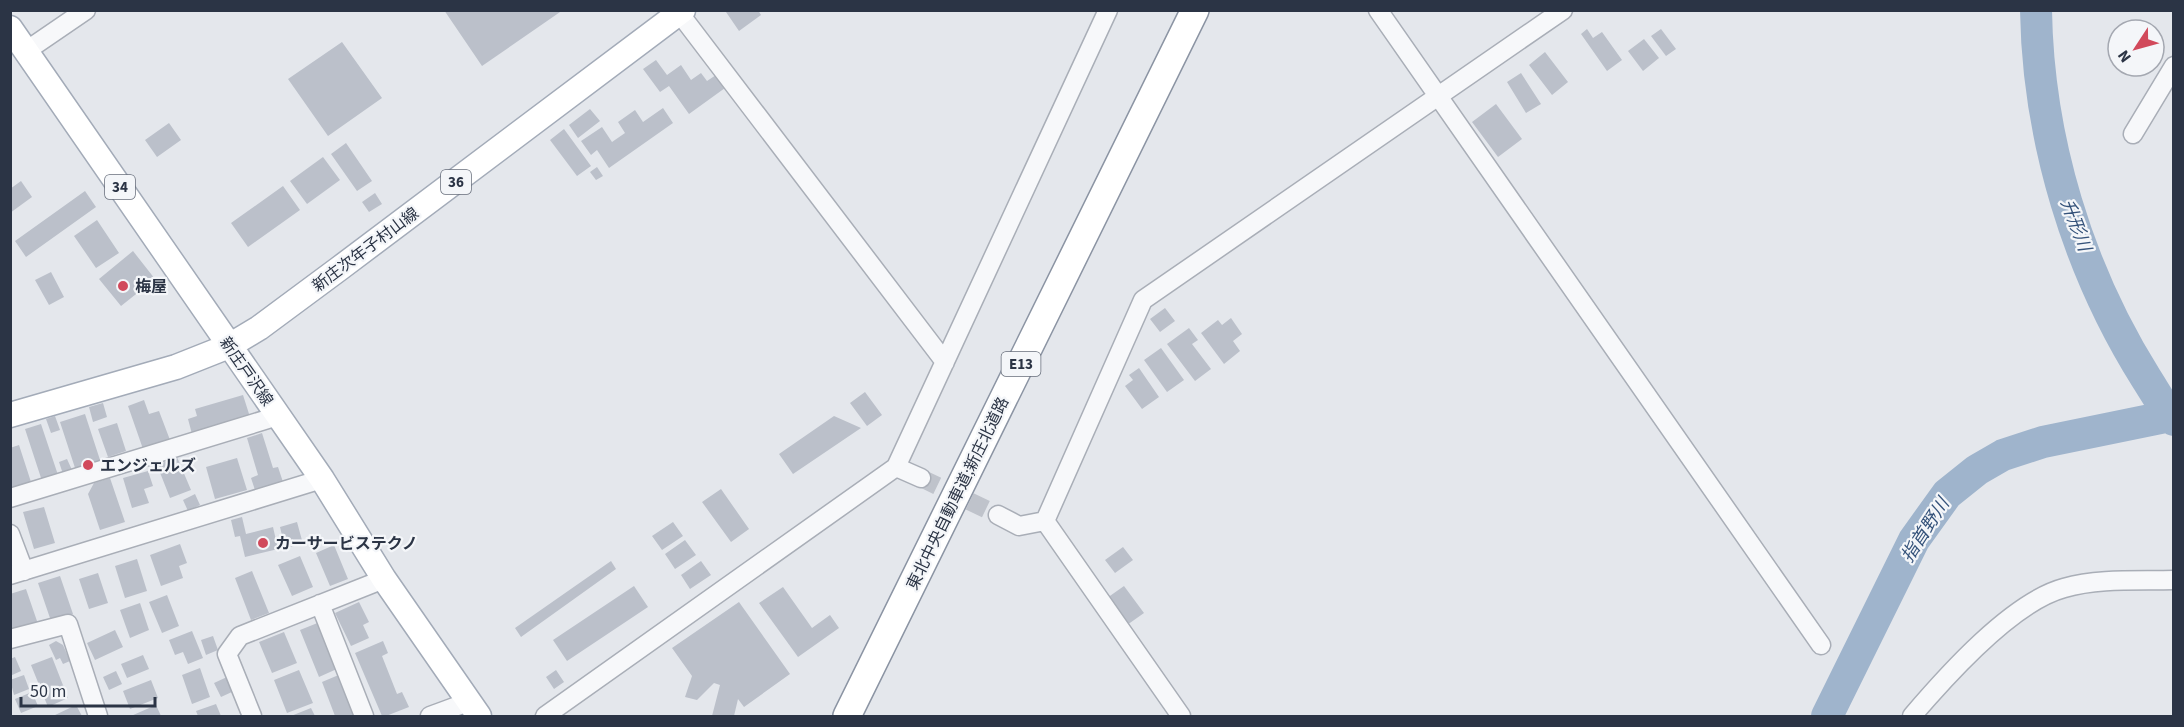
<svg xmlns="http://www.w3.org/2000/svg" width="2184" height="727" viewBox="0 0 2184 727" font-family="'Source Sans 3','Noto Sans JP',sans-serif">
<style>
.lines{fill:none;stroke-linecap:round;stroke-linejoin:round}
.river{stroke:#9fb4cc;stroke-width:32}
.building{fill:#bbc0ca}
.minor-tunnel{stroke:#bfc3cb;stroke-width:18;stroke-dasharray:18 9;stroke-linecap:butt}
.minor-casing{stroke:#a9aeb7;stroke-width:21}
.major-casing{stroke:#a3abb8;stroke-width:27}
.highway-casing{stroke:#8b94a3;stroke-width:30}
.minor{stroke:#f7f8fa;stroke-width:18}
.major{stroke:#fff;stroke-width:24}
.highway{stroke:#fff;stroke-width:27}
.poi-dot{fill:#d1495b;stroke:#f4f6f9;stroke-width:2}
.labels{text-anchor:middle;stroke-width:4.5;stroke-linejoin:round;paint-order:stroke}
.shield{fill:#f4f6f9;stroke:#676e7b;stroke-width:1.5}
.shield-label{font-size:15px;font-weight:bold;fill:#2b3445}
.street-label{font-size:16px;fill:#2b3445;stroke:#f4f6f9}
.poi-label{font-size:16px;font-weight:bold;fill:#2b3445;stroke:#f4f6f9;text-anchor:start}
.water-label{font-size:18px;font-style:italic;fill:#34527a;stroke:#f4f6f9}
</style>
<rect width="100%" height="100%" fill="#e4e7ec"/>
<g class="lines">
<!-- river -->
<path class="river" d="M2036 10C2038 139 2078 270 2146 378 2155 392 2163 407 2174 420
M1827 716 1914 540 1947 494 1977 470 2003 455 2043 442 2170 416"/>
</g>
<!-- building -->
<path class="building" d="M444 10H563L482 66Z
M729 10H758L761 15 739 31 726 12Z
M1587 29 1593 38 1602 32 1622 60 1607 71 1581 34Z
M1661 29 1676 49 1666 56 1651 36Z
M1644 39 1659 58 1643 71 1628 51Z
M342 42 382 98 328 136 288 79Z
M1545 52 1568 82 1552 95 1529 65Z
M656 60 667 75 681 65 691 80 701 73 707 81 716 75 725 88 689 114 669 86 660 92 643 69Z
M1521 73 1541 104 1526 113 1507 82Z
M1496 104 1522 139 1498 157 1472 122Z
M663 108 673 123 609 168 597 150 591 155 581 141 602 127 612 142 625 133 618 122 635 110 643 122Z
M590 109 600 121 578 138 569 125Z
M169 123 181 140 157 157 145 140Z
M564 129 591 166 577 176 550 140Z
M346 143 372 181 357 191 331 154Z
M323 157 340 180 307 204 290 181Z
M597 167 603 176 596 180 590 172Z
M21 181 32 197 10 213V189Z
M283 186 300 210 248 247 231 223Z
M85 191 96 207 26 257 15 241Z
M375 193 382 204 369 212 362 202Z
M97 220 119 253 96 268 74 236Z
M133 251 155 279 121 306 99 279Z
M51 272 64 297 49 305 35 280Z
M1165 308 1175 321 1160 332 1150 319Z
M1231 318 1242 334 1233 341 1240 351 1224 364 1201 333 1218 320 1222 325Z
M1189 328 1198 340 1192 344 1211 369 1195 381 1167 344Z
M1161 348 1184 380 1167 392 1144 360Z
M1139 368 1159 397 1142 409 1125 386 1133 380 1129 375Z
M865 392 882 415 867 426 850 403Z
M243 395 250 417 192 434 188 419 197 416 195 409Z
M144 400 149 414 159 411 170 440 143 449 128 406Z
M103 403 107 417 93 422 89 407Z
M85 414 101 463 76 471 60 422Z
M55 416 60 430 51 433 46 419Z
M834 416 861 428 793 474 779 454Z
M117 423 126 451 108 457 98 429Z
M41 424 58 475 42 481 25 429Z
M262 433 273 468 278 467 283 482 255 490 251 478 258 475 247 438Z
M19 445 31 482 10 488V448Z
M177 457 191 490 170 498 157 465Z
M237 458 247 490 215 499 206 467Z
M67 459 72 470 63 474 59 462Z
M148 471 153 486 144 489 149 503 132 508 123 478Z
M110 478 125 522 100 530 88 494 94 483Z
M721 489 749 529 731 542 702 502Z
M195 494 200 505 188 511 183 500Z
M44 507 55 543 34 549 23 512Z
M242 517 246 534 273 527 278 549 245 557 240 536 235 537 231 520Z
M297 522 303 544 285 548 280 527Z
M673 522 683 536 662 550 652 536Z
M685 540 696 555 675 569 665 554Z
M180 544 187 563 179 566 183 578 161 586 150 555Z
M334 545 348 579 330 586 316 553Z
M1123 547 1133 560 1115 573 1105 560Z
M300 556 313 587 292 596 278 565Z
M137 559 147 591 125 598 115 566Z
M611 561 616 569 521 637 515 628Z
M701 561 711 575 690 589 681 575Z
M252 571 269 613 251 620 235 578Z
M98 573 108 603 89 609 79 579Z
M60 576 73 614 51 621 38 583Z
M634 586 648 607 567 661 553 640Z
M1124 586 1144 613 1127 625 1107 598Z
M783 587 812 628 830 615 839 628 798 657 759 603Z
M26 589 38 624 14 633 10 623V594Z
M167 595 179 626 162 633 149 602Z
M359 602 369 622 363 625 369 638 351 646 335 613Z
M739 602 790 674 744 707 738 699 734 716H712L720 685 714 683 697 700 685 697 692 676 672 648Z
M140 603 149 630 130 638 120 610Z
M320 622 339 668 319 677 300 630Z
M115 630 123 647 95 660 87 643Z
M192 631 203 658 188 664 183 652 175 655 169 640Z
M284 632 297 663 272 673 259 642Z
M213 636 218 650 206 655 201 640Z
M56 641 63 645 70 661 63 664 60 658 56 660 49 645Z
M383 641 388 653 382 656 397 694 402 692 409 707 386 716H382L355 653Z
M143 655 149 669 127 678 121 664Z
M15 657 21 671 10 676V659Z
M52 657 68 698 48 707 31 665Z
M200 668 210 697 192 704 182 675Z
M299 670 313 703 287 713 274 680Z
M556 670 564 682 554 689 546 677Z
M116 671 122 684 109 690 103 677Z
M341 674 357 716H335L322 682Z
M24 675 29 689 14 695 10 680Z
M227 677 234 691 221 697 214 683Z
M151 680 158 698 130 709 123 691Z
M32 692 38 706 21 713 15 699Z
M216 704 221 716H198L196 711Z
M76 705 82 716H53Z
M156 705 161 716H131Z
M311 708 315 716H291Z"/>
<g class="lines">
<!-- minor-tunnel -->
<path class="minor-tunnel" d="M921 478 998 515"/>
<!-- minor casing -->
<g class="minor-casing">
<path id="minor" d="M677 10 945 362
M1378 10 1821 645
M26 51 86 10
M2133 134 2174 66
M896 467 1108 10
M10 498 278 416
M998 515 1019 526 1045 521 1143 300 1563 10
M1045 521 1181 716
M10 534 24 571
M10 575 322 479
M320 604 364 716
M10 639 68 624 98 716
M252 716 227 654 240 636 384 579
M430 716 468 702
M545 716 896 467 921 478
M1912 716C1947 675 2012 602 2064 588 2099 578 2138 581 2174 580"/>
</g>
<!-- major casing -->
<g class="major-casing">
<path id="major" d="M10 28 322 479 384 579 479 716
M10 415 176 367 229 346 259 328 340 268 683 10"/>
</g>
<!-- highway casing -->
<g class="highway-casing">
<path id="highway" d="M847 716 1195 10"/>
</g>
<!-- minor -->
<use href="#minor" class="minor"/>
<!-- major -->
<use href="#major" class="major"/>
<!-- highway -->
<use href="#highway" class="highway"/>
</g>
<!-- markers -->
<g class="poi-dot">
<circle cx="123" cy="286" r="6"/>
<circle cx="88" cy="465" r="6"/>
<circle cx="263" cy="543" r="6"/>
</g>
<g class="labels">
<!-- shield labels -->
<g class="shield">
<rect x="441" y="170" width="30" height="24" rx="4.5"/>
<rect x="105" y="175" width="30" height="24" rx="4.5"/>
<rect x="1001.5" y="352" width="39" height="24" rx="4.5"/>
</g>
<g class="shield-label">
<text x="456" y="187">36</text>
<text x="120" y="192">34</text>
<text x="1021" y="369">E13</text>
</g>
<!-- street labels -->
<g class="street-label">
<text transform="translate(365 249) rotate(-37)" y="6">新庄次年子村山線</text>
<text transform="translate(247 371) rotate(55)" y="6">新庄戸沢線</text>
<text transform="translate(957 493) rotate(-64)" y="6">東北中央自動車道;新庄北道路</text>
</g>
<!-- poi labels -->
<g class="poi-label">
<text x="135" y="292">梅屋</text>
<text x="100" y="471">エンジェルズ</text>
<text x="275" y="549">カーサービステクノ</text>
</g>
<!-- water labels -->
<g class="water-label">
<text transform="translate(2076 225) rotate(69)" y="6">升形川</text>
<text transform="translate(1925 530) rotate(-57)" y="6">指首野川</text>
</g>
</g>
<!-- border -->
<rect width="2184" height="727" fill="none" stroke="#2b3445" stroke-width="24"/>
<!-- north arrow -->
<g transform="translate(2136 48) rotate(234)"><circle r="28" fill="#f4f6f9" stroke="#a4a8b1" stroke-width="1.5"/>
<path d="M0-4.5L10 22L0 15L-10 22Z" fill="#d1495b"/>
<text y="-9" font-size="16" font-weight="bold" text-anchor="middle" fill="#2b3445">N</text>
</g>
<!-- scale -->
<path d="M21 697v9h134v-9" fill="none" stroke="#2b3445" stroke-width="3"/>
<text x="30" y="697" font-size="18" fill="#2b3445" stroke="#f4f6f9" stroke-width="4.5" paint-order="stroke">50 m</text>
</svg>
